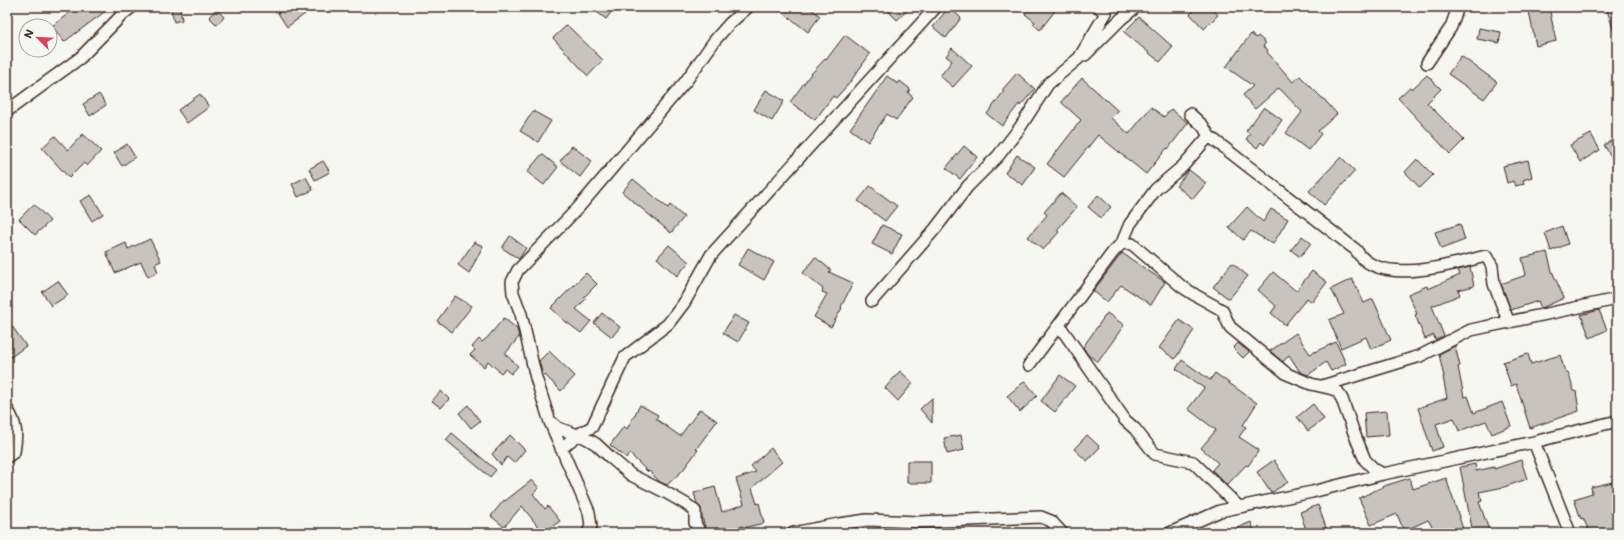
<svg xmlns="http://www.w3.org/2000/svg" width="1624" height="540" viewBox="0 0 1624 540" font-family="Mali,sans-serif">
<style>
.building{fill:#c8c3be;stroke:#3b2a1e}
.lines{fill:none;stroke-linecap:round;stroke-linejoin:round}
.minor-casing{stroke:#3b2a1e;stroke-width:14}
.minor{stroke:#f6f6f2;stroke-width:11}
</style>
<rect width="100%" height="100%" fill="#f6f6f2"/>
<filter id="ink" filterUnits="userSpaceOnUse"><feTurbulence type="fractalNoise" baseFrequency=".025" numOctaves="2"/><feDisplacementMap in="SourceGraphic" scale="8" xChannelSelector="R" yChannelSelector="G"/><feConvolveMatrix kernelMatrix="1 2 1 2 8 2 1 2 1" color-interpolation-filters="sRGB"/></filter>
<g filter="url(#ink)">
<!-- building -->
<path class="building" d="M77 7H111L64 42 52 26Z
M180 7 182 20 174 22 171 9Z
M286 7H301L305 14 287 27 278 13Z
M590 7H606L612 11 606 19Z
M776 7H809L820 16 808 32Z
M884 7H911L897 20Z
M949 7 961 18 946 38 933 27Z
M1030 7H1058L1040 30 1033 24 1035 22 1025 14Z
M1198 7H1211L1218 15 1204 29 1190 14Z
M1528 7H1549L1556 41 1536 46Z
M1606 7H1617V35H1615Z
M216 9 224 17 217 25 209 17Z
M1139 17 1173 47 1160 62 1124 32Z
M567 25 603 60 588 76 553 38Z
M1479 28 1501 32 1499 43 1477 39Z
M1251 34 1256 38 1258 36 1266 43 1263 46 1268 50 1267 52 1293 82 1300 76 1322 98H1323L1337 114 1318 131 1321 134 1308 150 1286 133 1302 112 1279 88 1255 109 1243 95 1253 86 1226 67Z
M845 35 870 54 850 82 836 98 833 96 815 120 790 102 810 75 825 59 826 60Z
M952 48 972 66 953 87 940 76 952 61 946 56Z
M1461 56 1497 82 1484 99 1448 74Z
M1017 73 1035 89 1020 106 1019 104 1002 126 987 114 1004 91 1002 90Z
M1427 75 1441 89 1427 103 1464 140 1450 154 1398 98 1410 87 1412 89Z
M887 76 898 84 900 81 910 89 908 93 913 97 896 120 887 114 868 142 850 129Z
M1082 78 1118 111 1111 118 1129 134 1151 107 1164 117 1171 109 1188 123 1168 149 1167 148 1146 174 1098 135 1064 177 1047 164 1081 120 1061 102Z
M766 90 784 101 772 121 754 110Z
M99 94 106 105 90 116 83 104Z
M200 94 209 107 187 123 178 110Z
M1264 107 1282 120 1264 145 1261 142 1257 148 1246 139 1250 134 1246 131Z
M533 111 551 121 538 142 520 131Z
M83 134 101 151 87 166 84 163 69 178 42 148 55 136 68 150Z
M1591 134 1600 150 1580 162 1570 145Z
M1617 137V166L1604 145Z
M127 144 135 157 122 166 114 153Z
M572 146 592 161 580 177 560 161Z
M964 146 977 157 960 179 946 168Z
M542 154 558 167 544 185 527 172Z
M1017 155 1035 167 1023 185 1005 173Z
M1341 157 1355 171 1324 205 1309 191Z
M1417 159 1433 175 1420 188 1405 172Z
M1528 160 1532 177 1523 180 1524 184 1515 186 1513 181 1507 183 1503 166Z
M323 161 330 172 315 180 309 169Z
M1189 170 1206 183 1193 199 1176 186Z
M306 177 313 190 298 197 292 184Z
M633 179 668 208 670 205 684 217 671 233 622 192Z
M870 186 897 206 885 221 858 201Z
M1061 193 1077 207 1057 230 1059 232 1043 250 1028 237 1047 215 1044 212Z
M91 195 103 214 92 221 80 201Z
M1098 195 1111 207 1101 218 1088 207Z
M34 204 50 221 35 235 19 219Z
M1247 207 1263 222 1271 209 1288 219 1273 244 1251 231 1243 240 1229 227Z
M1460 224 1465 240 1441 249 1435 232Z
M882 225 902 234 892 254 872 244Z
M1562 226 1568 244 1551 251 1545 233Z
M510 236 526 248 519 259 502 248Z
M1302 236 1311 243 1300 257 1291 250Z
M150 239 161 261 155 264 158 272 148 277 141 262 115 273 106 252 126 243 128 249Z
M474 242 483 246 469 273 458 265Z
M669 245 689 262 677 276 657 258Z
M748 248 774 262 764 280 738 265Z
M1547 252 1552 271 1564 298 1544 307 1541 308 1538 301 1511 310 1501 284 1526 275 1522 258Z
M1122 253 1165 282 1151 305 1121 285 1107 302 1093 291Z
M815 257 831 270 829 272 853 283 841 307 842 308 831 327 814 317 827 294 822 292 823 289 803 273Z
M1232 263 1248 276 1229 299 1213 287Z
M1470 267 1474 286 1458 290 1460 295 1432 306 1444 336 1435 340 1434 335 1425 339 1415 315 1417 314 1408 294 1427 286 1428 289 1460 275 1458 270Z
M1312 271 1327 282 1312 302 1307 298 1285 325 1271 313 1276 306 1258 290 1273 272 1296 291Z
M586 273 597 284 584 297 586 299 576 309 591 321 581 333 565 321 551 308Z
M1352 279 1364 303 1373 299 1391 340 1371 349 1366 337 1341 348 1329 320 1344 314 1331 289Z
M58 281 68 295 51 306 42 292Z
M455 296 472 306 452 332 437 321Z
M1599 310 1607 330 1590 338 1581 315Z
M602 313 620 327 612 337 594 323Z
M1107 313 1124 325 1098 362 1088 355 1083 347Z
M734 315 749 323 738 342 723 333Z
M504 318 517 329 519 337 505 354 518 366 511 374 505 369 501 373 488 361 484 367 470 355 475 350 472 347 479 339 482 342 487 338Z
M7 319 26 346 11 357 7 350Z
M1179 320 1194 330 1175 359 1159 348Z
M1296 333 1310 354 1336 342 1346 364 1331 371 1326 362 1308 375 1300 372 1289 355 1283 362 1270 351Z
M1238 343 1249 352 1243 358 1233 348Z
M1455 346 1460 366 1458 367 1464 397 1468 396 1474 413 1502 402 1511 426 1492 434 1486 421 1459 431 1454 418 1436 424 1443 447 1432 451 1418 408 1447 398 1443 377H1444L1439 354Z
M549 351 575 376 561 391 542 372 539 361Z
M1528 354 1531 364 1560 355 1565 372H1568L1574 391H1576L1579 411 1530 428 1516 384 1511 386 1503 362Z
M1182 360 1210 380 1215 373 1257 403 1243 425 1246 427 1239 437 1259 450 1248 466 1246 465 1227 485 1212 470 1218 463 1201 448 1216 430 1188 409 1204 388 1176 369Z
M900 371 913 383 898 401 885 388Z
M1060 375 1075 386 1055 412 1041 401Z
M1025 381 1037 396 1020 412 1007 396Z
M441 391 449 399 441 408 432 401Z
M932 398V423L920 409Z
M1313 404 1324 419 1308 431 1297 417Z
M468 405 480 421 471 428 459 413Z
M640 405 658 415 656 419 680 436 700 409 717 421 696 449 698 450 683 470 667 485 660 482 649 471 648 472 630 454 627 458 610 445 624 426 627 429Z
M1387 411 1389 435 1366 437 1364 413Z
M452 433 496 470 490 477 446 440Z
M510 435 525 450 514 463 507 457 501 465 492 454Z
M961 435 964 450 947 454 944 438Z
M1087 435 1100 447 1087 461 1074 449Z
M771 448 782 462 752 488 757 504 759 503 764 523 743 528V526L723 533H707L702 517 701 508 697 504 694 493 715 487 722 512 744 504 736 479 756 472 751 466Z
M1274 460 1288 482 1271 493 1257 472Z
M1521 460 1527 479 1504 487 1479 492 1482 501 1479 502 1490 533H1473L1460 467 1475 464 1476 471 1494 467V469Z
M907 461H931V483H907Z
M1410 478 1413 489 1446 478 1463 529 1456 533H1436L1428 520 1404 531 1397 514 1371 525 1359 498 1387 485Z
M532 480 539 488 533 494 545 509 548 506 560 521 543 533 522 506 504 527 491 516 504 500 505 501Z
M1617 481V528L1607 533H1590L1583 518 1581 519 1574 499 1592 493 1591 487Z
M1318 505 1328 533H1307L1300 512Z
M1251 522 1255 533H1226Z"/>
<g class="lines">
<!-- minor casing -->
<g class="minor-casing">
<path id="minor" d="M1085 55 1121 19 1136 7
M1427 63 1451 27 1458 7
M7 111 80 58 123 14 132 7
M1190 114 1203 126 1209 136 1356 250C1378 288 1453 264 1486 256L1492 266 1494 284 1509 323
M1122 243 1130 224 1156 189 1183 166 1209 136
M872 301 935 229 968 186 998 156 1019 129 1048 84 1079 58 1106 13 1099 7
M1059 325 1125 420 1135 429 1155 454 1193 462 1238 506
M1029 365 1113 252 1122 243 1132 244 1181 286 1195 295 1222 310 1230 327 1287 374 1311 384 1333 389 1338 392 1342 399 1354 433 1365 460 1374 469 1383 474
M1322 386 1420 356 1471 330 1617 299
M7 409C17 424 17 435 14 452L7 457
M551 422 558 428 586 438 596 444 610 457 631 475 665 492 686 504 695 511V523L700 533
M1534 442 1570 533
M561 449 577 435 592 427 625 357 668 324 684 303 711 255 936 7
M588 533 591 526 589 512 550 422 536 378 521 314 513 293 512 282 518 270 579 207 686 81 715 40 729 24 748 7
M793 533 839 524 867 520 919 522 1041 517 1051 521 1062 533
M1170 533 1220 511 1312 492 1383 474 1534 442 1617 421"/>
</g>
<!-- minor -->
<use href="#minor" class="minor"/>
</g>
</g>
<!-- margin -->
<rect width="1624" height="540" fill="none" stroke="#f6f6f2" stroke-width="24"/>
<rect x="12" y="12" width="1600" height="516" fill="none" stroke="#3b2a1e" stroke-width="1.5" filter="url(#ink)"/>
<!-- north arrow -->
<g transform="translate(38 38) rotate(294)"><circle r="19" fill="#f6f6f2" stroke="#aba49d"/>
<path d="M0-3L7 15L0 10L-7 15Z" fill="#d1495b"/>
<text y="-6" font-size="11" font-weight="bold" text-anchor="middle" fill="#3b2a1e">N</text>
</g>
</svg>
